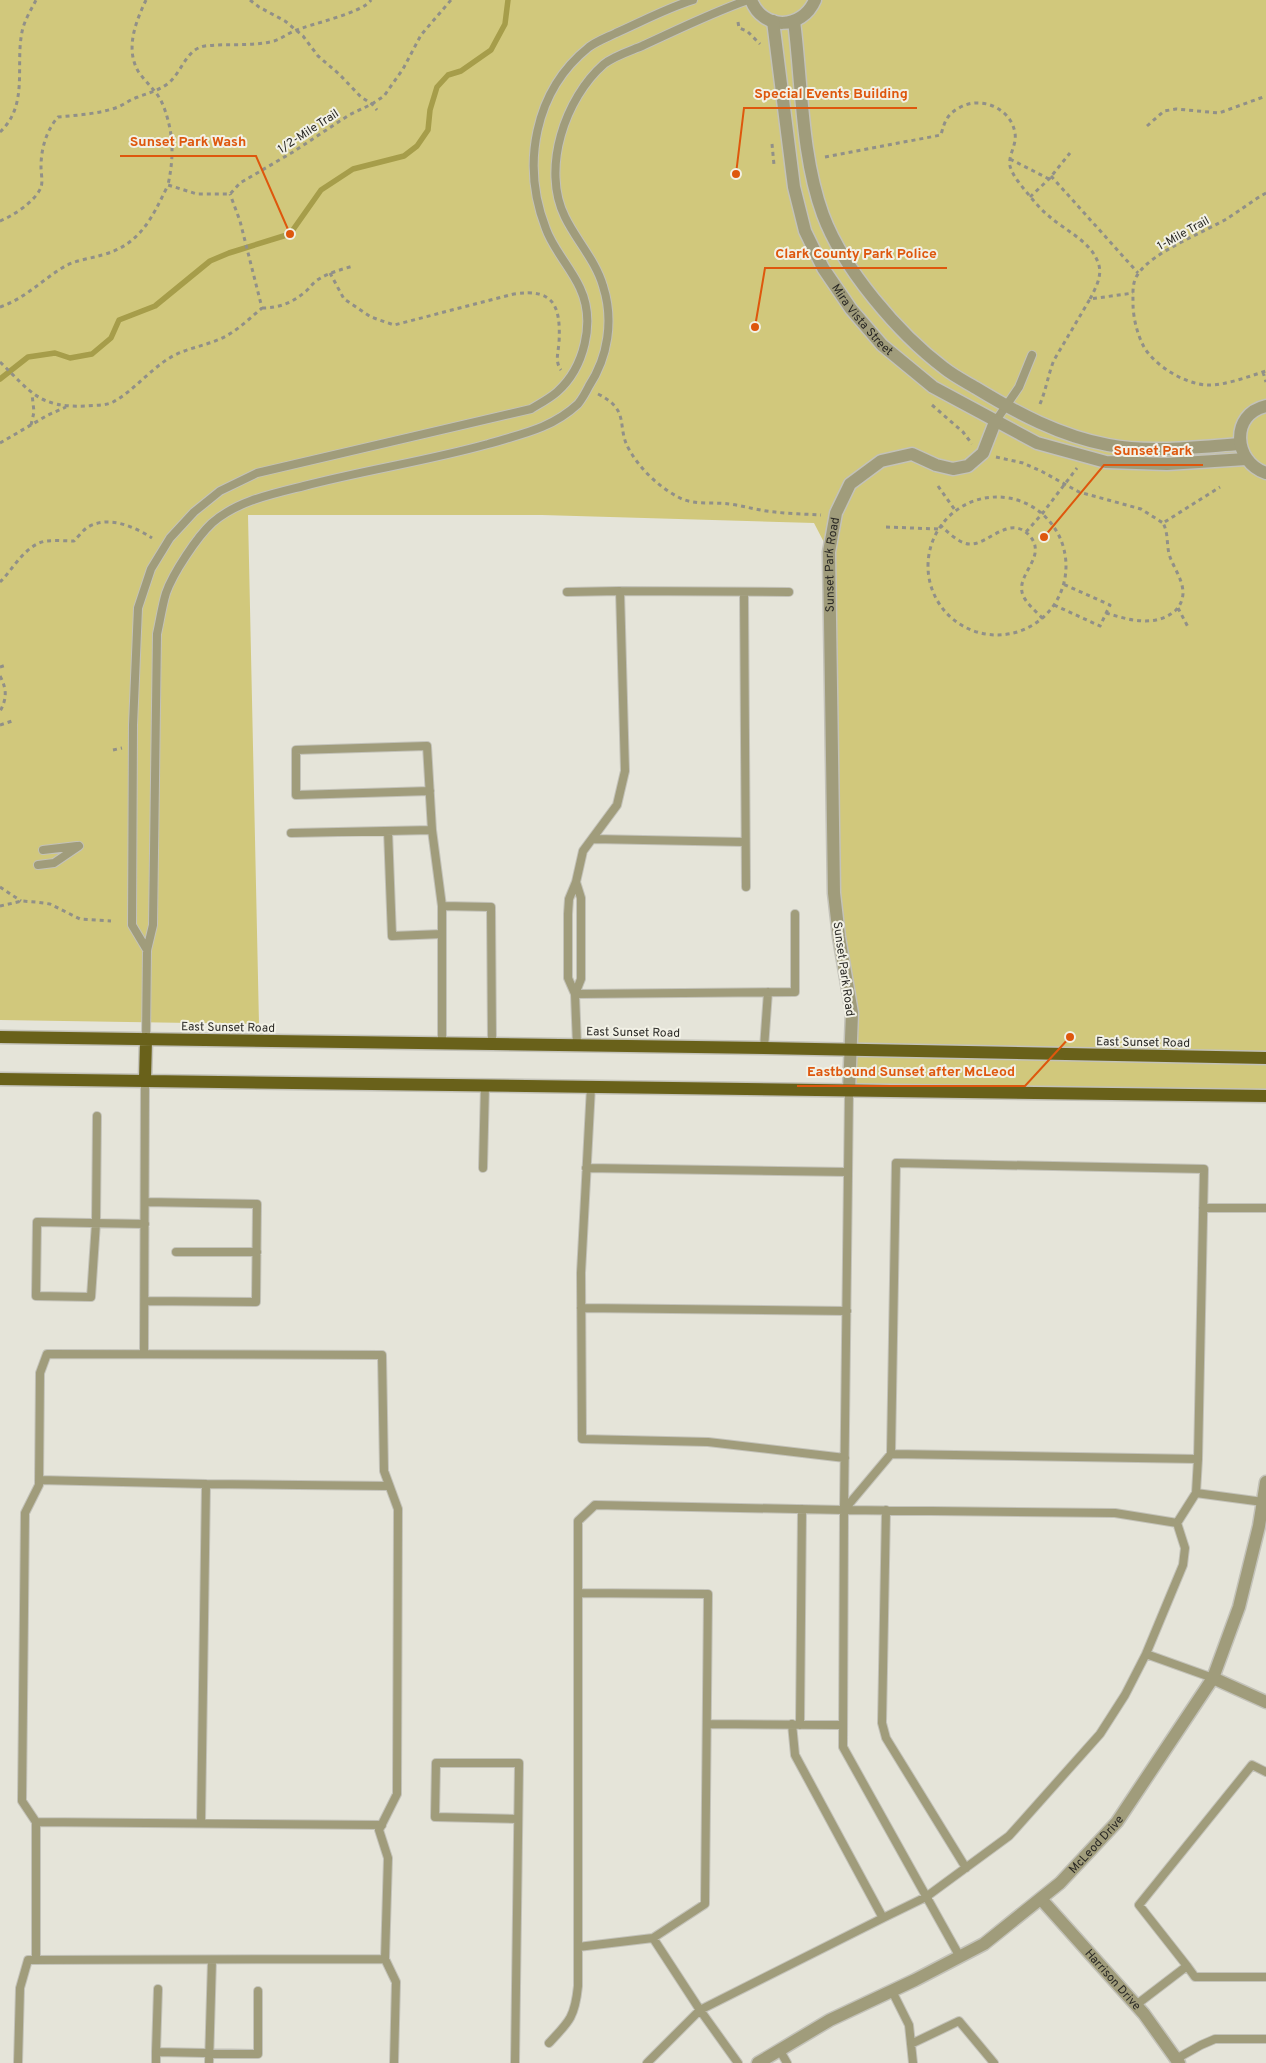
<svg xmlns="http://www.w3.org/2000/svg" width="1266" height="2063" viewBox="0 0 1266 2063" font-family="Overpass,sans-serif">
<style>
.green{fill:#d1c87c}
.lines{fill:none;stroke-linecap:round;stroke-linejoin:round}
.stream{stroke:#a69d4a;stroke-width:5.5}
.service-casing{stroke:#c3c2b9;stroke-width:10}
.minor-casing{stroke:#c3c2b9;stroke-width:15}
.tertiary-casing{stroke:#c3c2b9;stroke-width:15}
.primary-casing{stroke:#c3c2b9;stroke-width:15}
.path{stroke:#919088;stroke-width:3;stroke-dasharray:4 4;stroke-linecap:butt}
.service{stroke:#a09c7b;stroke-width:8}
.minor{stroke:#a09c7b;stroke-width:12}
.tertiary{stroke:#a09c7b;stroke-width:12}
.primary{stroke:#69611a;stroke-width:12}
.labels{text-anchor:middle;stroke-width:4;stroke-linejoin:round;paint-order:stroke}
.street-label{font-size:12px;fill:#2a2925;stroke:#f2f1e6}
.leader{fill:none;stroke:#de570d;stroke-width:2}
.callout-dot{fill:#de570d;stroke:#f2f1e6;stroke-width:2}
.callout-label{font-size:14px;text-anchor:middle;font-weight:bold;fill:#de570d;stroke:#f2f1e6;stroke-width:4;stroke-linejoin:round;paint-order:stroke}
</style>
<rect width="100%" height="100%" fill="#e5e4d9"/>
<!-- green -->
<path class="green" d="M0 0H1266V1096L849 1091 856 1011 839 937 829 552 814 523 542 515H248L259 1024 0 1020Z"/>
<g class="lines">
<!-- stream -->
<path class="stream" d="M0 379 28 357 55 353 70 358 92 354 111 338 119 320 155 306 210 261 229 253 290 234 321 190 353 169 404 156 417 146 428 130 430 110 437 87 448 75 461 71 491 50 505 24 508 0"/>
<!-- service casing -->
<g class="service-casing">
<path id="service" d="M995 422 1019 387 1032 355
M620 591 789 592
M567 592 620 591 625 771 617 805 583 851 576 882
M744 593 746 887
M430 791 296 795V750L427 746 432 830
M388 831 392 936 442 934
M291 833 432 830 442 906
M593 839 745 842
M43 850 77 846
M38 865 54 863 79 846
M576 882 581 898V979L575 994 568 978V914L569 899Z
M147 950 132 925 133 725 138 608 151 569 170 538 194 512 220 491 257 473 531 409C539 404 549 399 557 392 584 368 596 322 580 288 571 268 553 249 546 229 521 165 534 91 589 47 597 41 608 37 616 33 641 22 667 8 693 0
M146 1039 147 950 153 925 157 634C160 621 162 606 166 593 173 573 197 537 212 523 237 501 272 494 304 486 365 470 427 461 488 444 521 434 551 429 578 404 582 399 586 392 589 386 608 357 614 320 603 286 596 261 576 240 565 217 541 169 565 98 604 64 614 56 630 51 642 46 677 30 711 13 748 0
M442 1043V906L491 907 492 1044
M577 1045 575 994 795 992V914
M764 1048 768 992
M591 1087 581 1273 582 1439 708 1442 845 1458
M849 1091 844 1510 1115 1513 1177 1523 1196 1493
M97 1116 96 1223 91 1297 36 1296 37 1222 145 1224
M896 1163 1204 1169 1198 1459 891 1454Z
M483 1168 485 1085
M586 1168 848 1172
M1203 1208H1266
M176 1252H257
M145 1301 256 1302 257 1204 145 1202
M581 1308 847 1311
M144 1354 145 1081
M891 1454 844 1510 843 1747 960 1957
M1198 1459 1196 1493 1263 1502
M39 1480 206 1484
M886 1510 882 1723 886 1738 966 1868
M578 1593 708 1594 705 1904 653 1938 578 1947
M1146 1654 1183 1565 1185 1548 1177 1523
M707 1724 843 1725
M792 1724 795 1755 883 1918 926 1897 1009 1836 1100 1734 1125 1695 1146 1654 1213 1678
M800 1725 802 1509
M36 1822 382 1825
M201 1823 206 1484 389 1486
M653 1938 700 2010 883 1918
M36 1959V1822L22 1801 25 1513 39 1485 40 1373 47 1354 382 1355 384 1471 398 1509 397 1794 379 1830 388 1858 385 1959
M1187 1966 1195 1977H1266
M158 1989 156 2052 258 2054V1991
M892 1991 909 2025 913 2063
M1136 2005 1187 1966 1139 1905 1252 1765 1266 1772
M549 2043C570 2021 575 2016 578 1986V1521L595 1505 844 1510
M911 2044 959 2021 994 2063
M779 2049 787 2063
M1176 2059 1201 2045 1215 2039H1266
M18 2063 20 1988 28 1960 385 1959 396 1982 394 2063
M156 2063V2052
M209 2063 212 1960
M515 2063 519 1763H436L435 1817 518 1819
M647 2063 700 2010 738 2063"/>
</g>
<!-- minor casing -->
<g class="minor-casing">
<g id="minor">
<path d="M751 0C763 31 802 30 815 0"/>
<path id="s1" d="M773 21 794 187 805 231 823 268 851 309 882 345 933 387 1037 443 1106 462 1167 464 1246 459"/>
<path d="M794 21C802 84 801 155 823 215 843 269 899 334 944 368 954 376 966 382 976 388 1017 413 1060 436 1108 445 1151 453 1197 447 1240 444"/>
<path d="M1266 406C1230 414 1233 462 1266 473"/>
<path id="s2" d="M849 1091 852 1013 839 937 834 893 829 552 836 513 850 484 881 461 912 454 936 465 953 469 968 466 983 453 995 422"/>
<path d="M1213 1678 1266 1702"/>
<path id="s3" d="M1041 1899 1144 2014 1179 2063"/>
</g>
</g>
<!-- tertiary casing -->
<g class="tertiary-casing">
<g id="tertiary">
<path id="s4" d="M758 2063 830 2020 915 1980 984 1944 1060 1883 1117 1822 1213 1678 1239 1607 1259 1526 1266 1482"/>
</g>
</g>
<!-- primary casing -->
<g class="primary-casing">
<path id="primary" d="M0 1037 764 1048 1266 1058
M0 1079 1266 1096
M145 1081 146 1039"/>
</g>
<!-- path -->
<path class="path" d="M146 0C136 21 125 48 138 71 146 83 158 92 163 105 174 133 174 157 168 185
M250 0 259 7 285 21 303 36 318 56 339 74 361 97 372 104 377 110
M738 22 739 28 747 31 760 44
M1147 126 1164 111 1176 109 1219 113 1266 96
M0 132C29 105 15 66 22 32 24 21 31 10 36 0
M772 144 774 165
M825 157 941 135C944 123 947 114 959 108 980 95 1011 108 1015 133 1017 145 1008 155 1010 166 1012 174 1019 183 1024 189 1032 199 1040 209 1050 217 1065 230 1089 241 1097 260 1104 274 1096 287 1090 299
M1010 159 1049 179
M1051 176 1138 273
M1266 193C1253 200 1241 210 1228 218 1205 232 1152 252 1138 274 1132 282 1133 293 1133 303 1133 317 1137 334 1144 347 1155 366 1185 384 1207 385 1224 386 1250 376 1266 371
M1030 197 1049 179 1070 153
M0 221C13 216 36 201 41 187 43 182 41 173 41 167 41 149 46 131 58 117 78 115 99 114 118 107 125 104 131 99 138 97 148 93 157 91 166 85 182 74 185 49 205 46 228 43 251 47 274 41 281 39 287 34 294 31 310 24 363 13 371 0
M330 273 344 299 371 317 394 325 514 294C554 288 561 306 559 343 558 353 555 362 561 370
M0 307C24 299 41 281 62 268 74 260 89 259 102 255 140 245 152 218 168 185L197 194H230L240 183 293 152 349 115 372 104 384 96 403 69 421 35 451 0
M262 308C279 308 292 303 305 292 309 289 312 284 316 281 327 273 340 270 353 266
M0 362C31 392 39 408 86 406 95 405 105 406 113 402 135 390 151 368 173 356 188 348 204 346 220 339 236 332 249 319 262 308L240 221 230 194
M1263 372 1266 382
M598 394C632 411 615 427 630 451 641 470 660 488 680 498 694 505 714 502 729 504 745 506 760 511 775 512 790 514 806 514 821 515
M1040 404C1046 390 1048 375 1054 360L1090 299 1133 293
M932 405 963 432 972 444
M31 425 34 412 32 394
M0 443 48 415 66 407
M996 457 1023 463 1041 471 1079 492 1141 509 1163 523
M938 486 955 510
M928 566a69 69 0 1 1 138 0a69 69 0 1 1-138 0Z
M940 525C948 532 958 543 969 544 987 546 1009 514 1029 535 1048 556 1018 572 1022 592 1024 602 1036 611 1043 619
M886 527 938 529
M1026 532 1042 514 1077 468
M0 582C14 568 25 545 46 541 55 540 65 541 74 541 78 537 83 530 88 527 109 515 135 527 152 538
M1054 605 1100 626 1110 605 1063 584
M1178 608 1188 627
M1106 613C1129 620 1156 628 1176 610 1180 606 1183 599 1183 593 1183 580 1174 568 1170 557 1166 546 1169 534 1163 523L1220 487
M0 667 6 665
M0 676C7 689 7 699 0 711
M0 725 12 721
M113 750 122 748
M0 887 21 901
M0 906 22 901 36 902 50 904 80 919 111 921"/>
<!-- service -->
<use href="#service" class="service"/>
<!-- minor -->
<use href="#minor" class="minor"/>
<!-- tertiary -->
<use href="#tertiary" class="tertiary"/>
<!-- primary -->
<use href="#primary" class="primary"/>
</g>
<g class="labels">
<!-- street labels -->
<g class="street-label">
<text transform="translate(308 131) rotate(-33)" y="4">1/2-Mile Trail</text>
<text transform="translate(1183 233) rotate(-29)" y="4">1-Mile Trail</text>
<text dy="4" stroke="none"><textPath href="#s1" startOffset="319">Mira Vista Street</textPath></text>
<text dy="4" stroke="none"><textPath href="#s2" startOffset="528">Sunset Park Road</textPath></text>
<text transform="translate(844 969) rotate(82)" y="4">Sunset Park Road</text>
<text transform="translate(228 1027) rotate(1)" y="4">East Sunset Road</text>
<text transform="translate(633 1032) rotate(1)" y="4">East Sunset Road</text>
<text transform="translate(1143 1042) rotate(1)" y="4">East Sunset Road</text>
<text dy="4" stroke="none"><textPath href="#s4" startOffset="406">McLeod Drive</textPath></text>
<text dy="4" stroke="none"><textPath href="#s3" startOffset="108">Harrison Drive</textPath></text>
</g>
</g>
<!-- callouts -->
<path class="leader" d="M736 174L744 108H917M290 234L256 156H120M755 327L765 268H947M1044 537L1104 465H1203M1070 1037L1025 1086H797"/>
<g class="callout-dot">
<circle cx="736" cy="174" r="5"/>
<circle cx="290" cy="234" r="5"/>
<circle cx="755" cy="327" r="5"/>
<circle cx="1044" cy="537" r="5"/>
<circle cx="1070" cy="1037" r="5"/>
</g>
<g class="callout-label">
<text x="831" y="98">Special Events Building</text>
<text x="188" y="146">Sunset Park Wash</text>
<text x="856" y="258">Clark County Park Police</text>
<text x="1153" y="455">Sunset Park</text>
<text x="911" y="1076">Eastbound Sunset after McLeod</text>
</g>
</svg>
